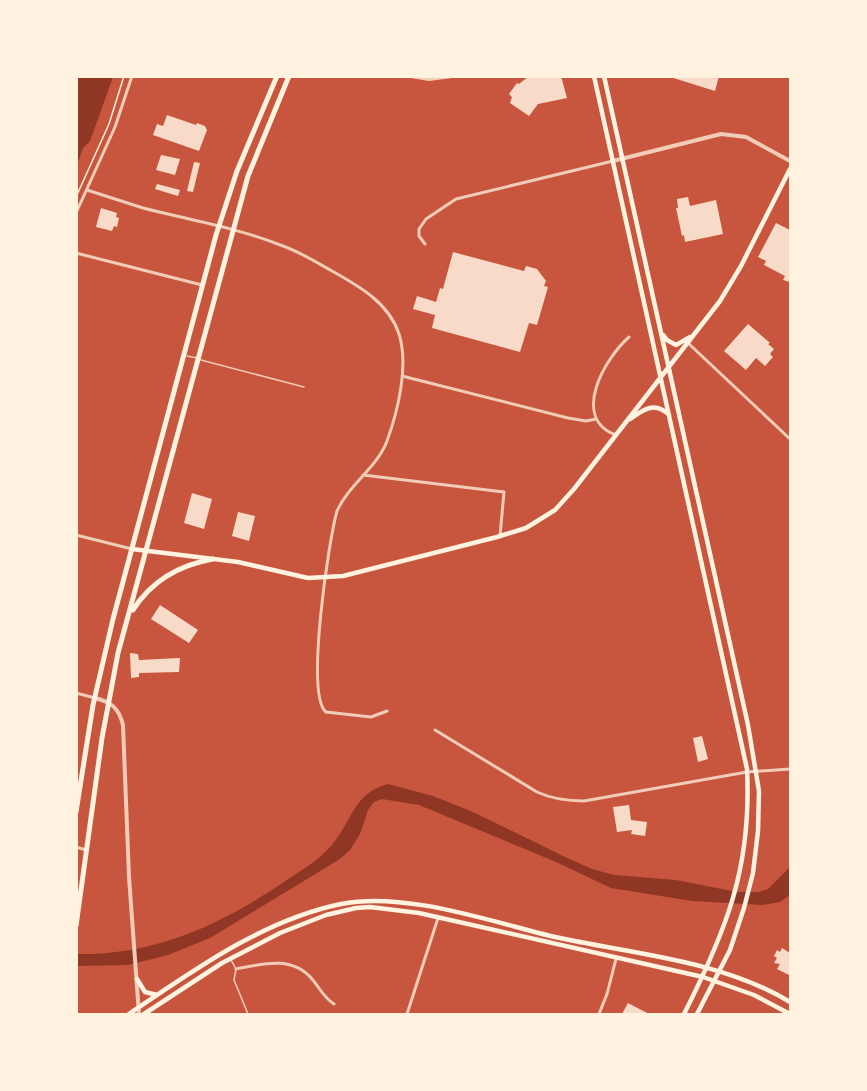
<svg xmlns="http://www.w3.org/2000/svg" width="867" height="1091" viewBox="0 0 867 1091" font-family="Mulish,sans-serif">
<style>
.water{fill:#8f3625}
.building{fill:#f7dbc8}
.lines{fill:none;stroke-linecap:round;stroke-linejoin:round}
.path{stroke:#fff3e0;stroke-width:1.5}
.service{stroke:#f1ccb7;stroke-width:1.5}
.minor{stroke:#f1ccb7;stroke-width:3}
.tertiary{stroke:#f1ccb7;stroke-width:4}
.secondary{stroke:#fff3e0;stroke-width:4.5}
.primary{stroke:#fff3e0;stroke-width:5}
</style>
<rect width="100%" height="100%" fill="#c8553d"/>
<!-- water -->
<path class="water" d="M77 76 113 77 90 141 83 148 77 165Z
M388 784 433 796 473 812 563 856 592 869 614 875 676 880 737 892H759L768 889 790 867V895L780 902 763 905 692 901 611 888 556 862 419 805 382 799 374 802 368 810 360 834 350 850 340 859 210 938 168 955 128 965 77 966 76 954C156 955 220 925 284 882 300 871 319 860 331 846 352 822 353 793 388 784Z"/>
<!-- building -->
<path class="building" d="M529 76H561L567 98 538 104 529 116 510 103 512 97 509 94 517 83 519 84Z
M667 76H719L715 91Z
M167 115 196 125 197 123 205 126 207 130 199 151 153 135 157 124 163 126Z
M161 155 180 159 175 175 156 170Z
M194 162 200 163 193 192 187 191Z
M157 184 180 190 178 196 155 189Z
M688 197 690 206 716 200 723 234 685 242 684 235 682 236 676 208H678L677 199Z
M101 208 117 213 116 217 119 218 117 227 114 226 112 231 96 227Z
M776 223 790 230V282L783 280 785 276 764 265 766 261 758 257Z
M453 252 524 271 526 266 537 269 546 281 544 286 548 287 537 325 529 323 520 352 432 328 435 315 413 309 417 296 436 302 440 288 443 289Z
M748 324 770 343 768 344 774 349 770 354 773 357 765 366 756 358 746 370 724 351Z
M192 493 212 499 204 529 184 523Z
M238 512 255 516 249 541 232 536Z
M160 605 198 630 189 643 151 619Z
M130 653 138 654 139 660 180 658 179 672 139 673V677L131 678Z
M702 736 708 759 698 762 693 738Z
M629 805 631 820 647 822 645 836 631 834 632 830 617 832 613 807Z
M782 948 790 953V971L789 975 777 969 780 964 774 963 777 958 774 956 777 950 780 952Z
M628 1003 649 1014H622Z"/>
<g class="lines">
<!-- path -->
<path class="path" d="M76 197 109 124 124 76"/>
<!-- service -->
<path class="service" d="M187 356 197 358
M201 360 304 387
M231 960 236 969 234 980 248 1014"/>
<!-- minor -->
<path class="minor" d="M87 190C106 196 124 202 143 208 190 220 238 228 283 246 300 252 316 262 332 271 359 286 389 303 399 334 409 365 398 411 387 441 377 468 349 484 337 511 329 539 305 695 326 712L371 717 387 711
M76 213 115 127 132 76
M425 244 419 236V229L426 219 456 199 613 161
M76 253 202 285
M688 343 790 439
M402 376 568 418 586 421 596 419
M616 435C570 418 605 358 629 337
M363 475 504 492 500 536
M76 535 132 549
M76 693 95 698
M435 730 537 792C552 799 567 801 584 801L747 772 790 769
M76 847 86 850
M236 969C262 964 292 955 312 979 319 987 324 998 334 1004
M407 1014 438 918
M599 1014 607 994 616 959"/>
<!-- tertiary -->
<path class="tertiary" d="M411 76 429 79 452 76
M613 161 721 134 746 137 790 161
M95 698C111 702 119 708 123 725L129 877 139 1014"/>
<!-- secondary -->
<path class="secondary" d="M594 76 747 769C752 866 727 929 684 1014
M604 76 748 725 759 791 758 831 753 873 744 908 730 950 697 1014
M663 335 667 340 676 345 690 337
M630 419C644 409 655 401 669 415
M132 549 238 562 308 578 343 576 497 537 526 528 555 510 574 489 720 301 741 266 790 169
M137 979 145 992 157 995
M129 1014C194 970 263 920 341 904 405 891 492 922 555 937 633 954 721 960 790 1002
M144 1014 222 963 280 933 326 915 356 908 370 907 419 913 703 977 754 995 790 1014"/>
<!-- primary -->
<path class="primary" d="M133 610C152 580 179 565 213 559
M76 812 93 705 113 619 216 235 237 171 277 76
M76 926 102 738 118 653 248 176 289 76"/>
</g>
<!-- border -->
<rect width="867" height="1091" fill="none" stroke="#fff3e0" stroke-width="156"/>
</svg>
